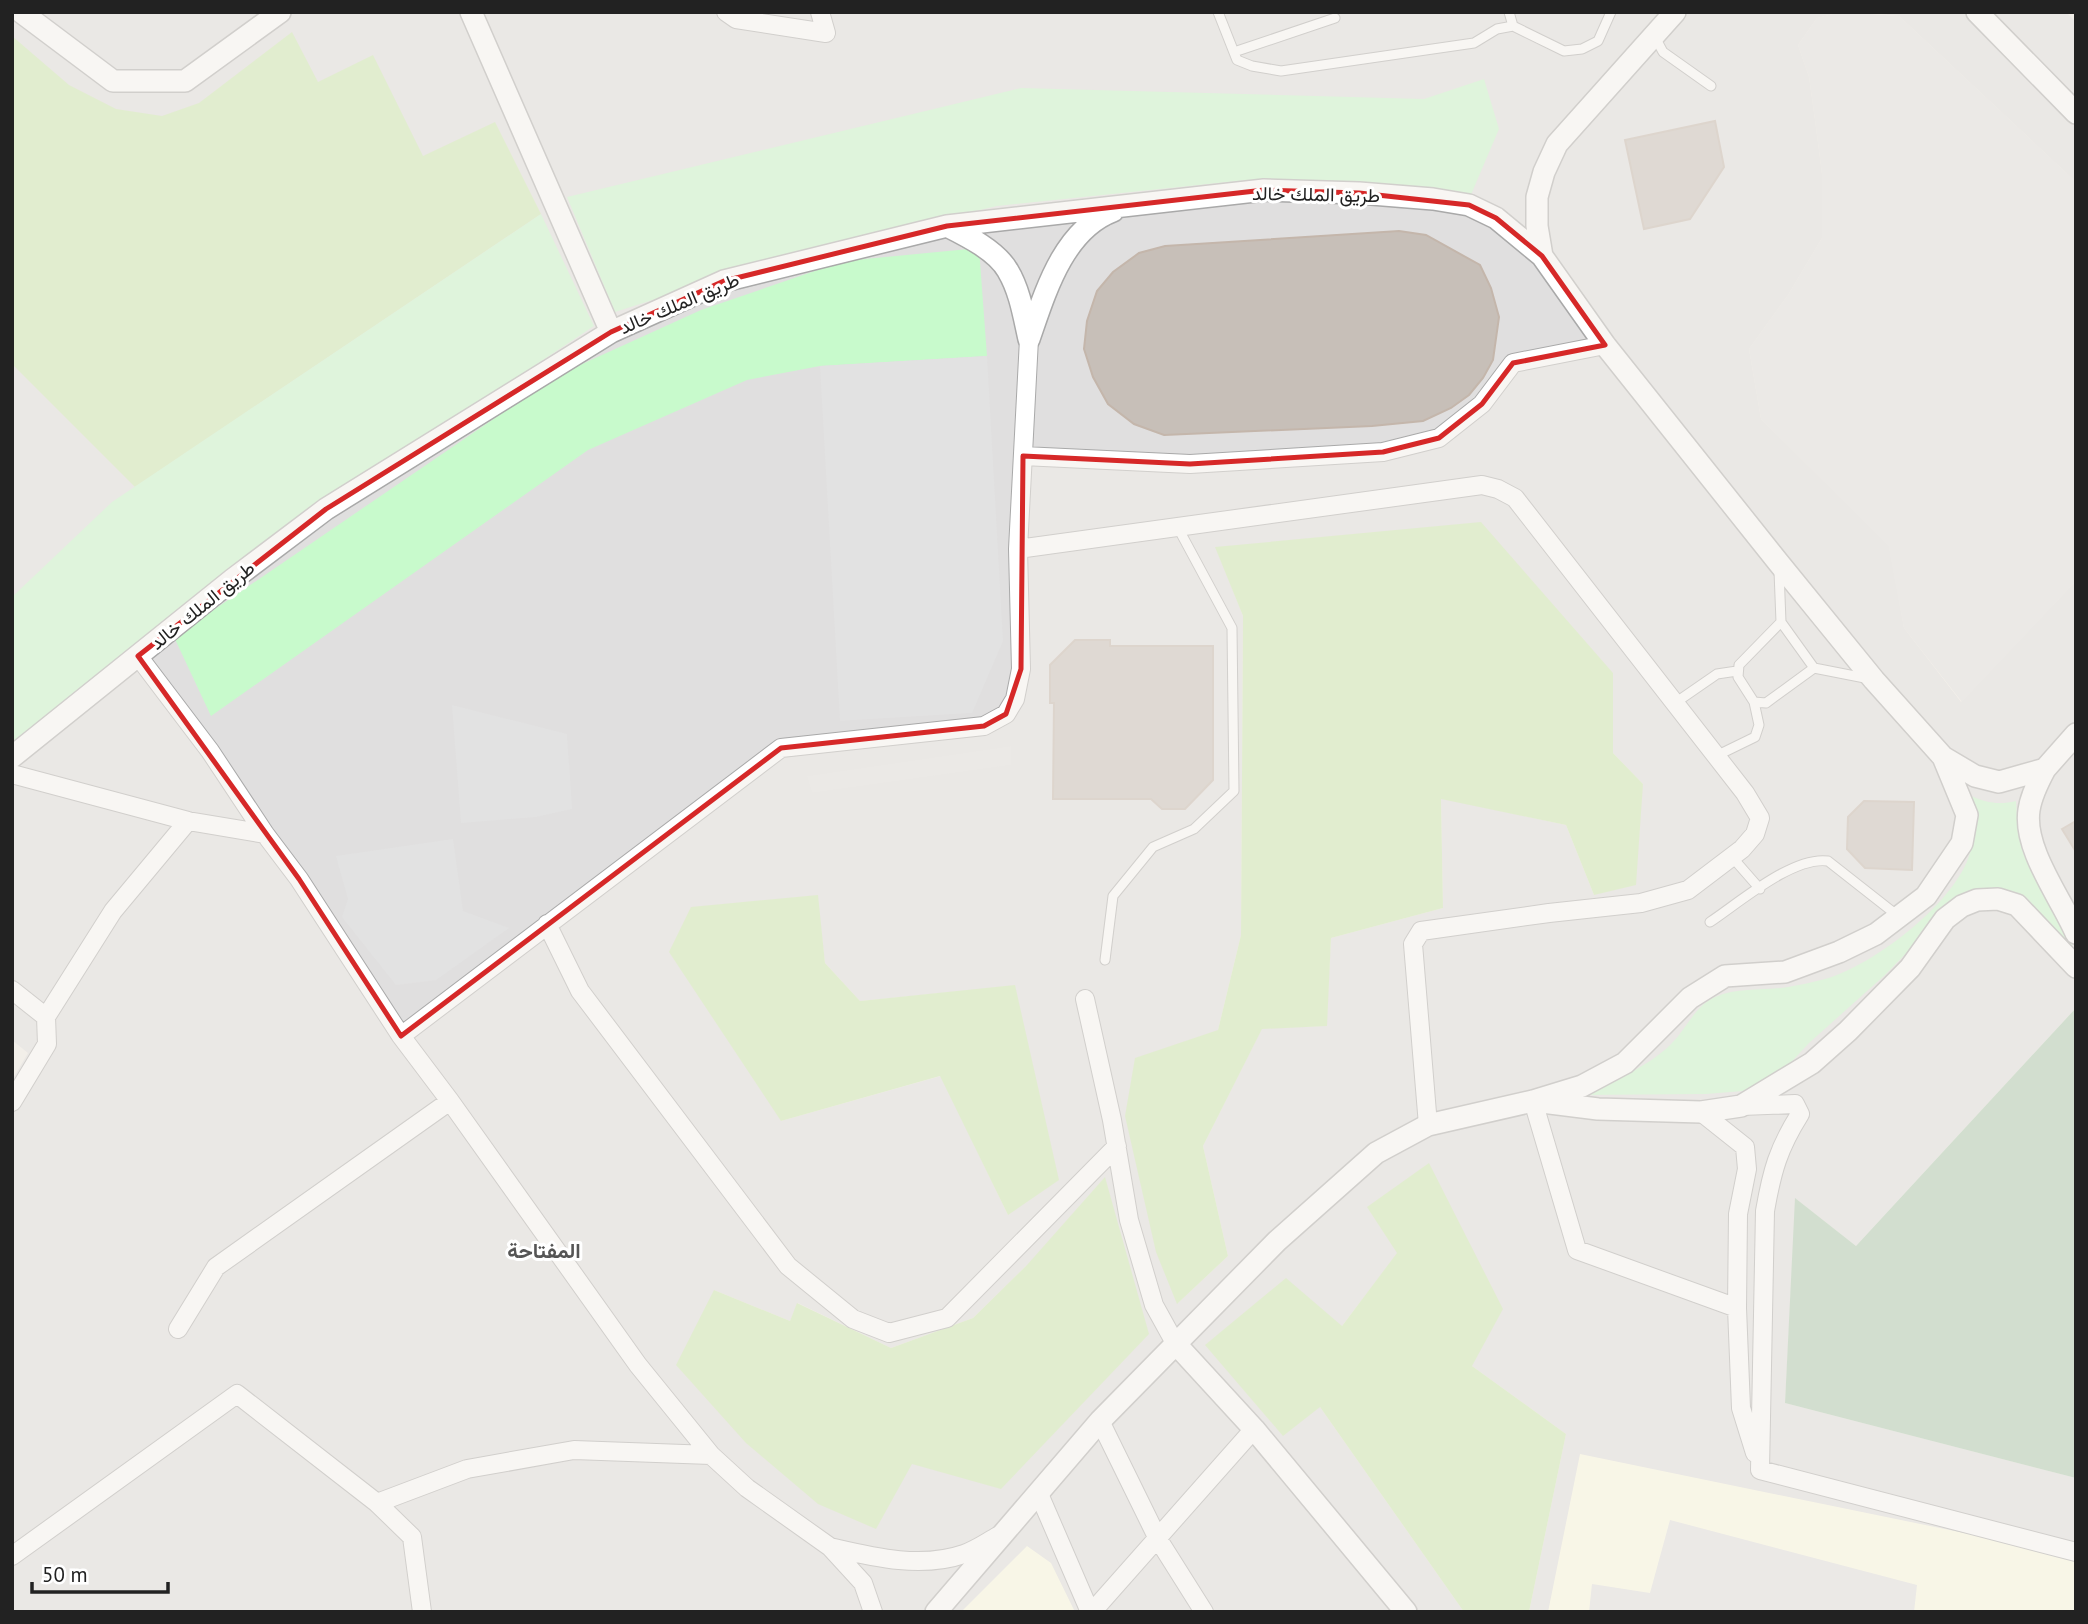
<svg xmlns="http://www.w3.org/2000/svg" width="2088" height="1624" viewBox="0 0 2088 1624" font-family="'PT Sans',Vazirmatn,sans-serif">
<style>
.residential{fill:#e0dfdf;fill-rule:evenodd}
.education{fill:#ffffe5}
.grass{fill:#cdebb0}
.cemetery{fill:#aacbaf}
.park{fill:#c8facc}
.parking{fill:#e2e2e2}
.building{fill:#c7bfb8;stroke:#c4b6ab;stroke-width:2}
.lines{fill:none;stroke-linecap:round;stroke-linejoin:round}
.service-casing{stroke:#a9a9a9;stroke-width:11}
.minor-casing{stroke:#a9a9a9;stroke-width:20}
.tertiary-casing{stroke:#a9a9a9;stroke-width:24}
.service{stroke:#fff;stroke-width:9}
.minor{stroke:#fff;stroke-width:18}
.tertiary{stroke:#fff;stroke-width:21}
.marked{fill:none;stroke:#d62828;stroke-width:5;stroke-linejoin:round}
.labels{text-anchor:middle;stroke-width:6;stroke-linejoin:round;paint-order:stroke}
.street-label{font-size:19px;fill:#222;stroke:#fff}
.neighbourhood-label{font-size:21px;font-weight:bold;fill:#555;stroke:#fff}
</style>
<rect width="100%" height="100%" fill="#f2efe9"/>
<!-- residential -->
<path class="residential" d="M12 12H1841L1817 18 1798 45 1809 77 1815 120 1822 174V238L1788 295 1749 349 1761 419 1889 546 1904 628 1961 702 2076 581V1011L2074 1010 1856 1246 1796 1199 1785 1403 2076 1478V1612H1529L1566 1434 1472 1366 1398 1253 1341 1327 1320 1407 1464 1612H12V1080L28 1053 12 1040ZM1216 547 1613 673V753L1643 784 1594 895 1566 825 1441 798 1443 908 1331 938 1326 1026 1262 1028 1203 1146 1228 1256 1178 1303 1218 1030 1241 935 1243 616ZM817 895 825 963 860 1001 1015 986 1008 1215 941 1076 781 1121ZM1027 1265 912 1464 714 1290 790 1321 798 1303 891 1348 973 1318Z
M1860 12H2066L2076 22V182L1899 16Z"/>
<!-- education -->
<path class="education" d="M1580 1454 2076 1556V1612H1548Z
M1027 1546 1051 1563 1075 1612H961Z"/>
<!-- grass -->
<path class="grass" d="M292 32 318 82 373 55 423 156 495 122 541 214 135 487 12 364V36L69 85 116 109 162 116 199 103Z
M1481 522 1613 673V753L1643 784 1636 885 1594 895 1566 825 1441 799 1443 908 1331 938 1327 1026 1262 1029 1203 1146 1228 1256 1177 1304 1156 1252 1125 1116 1135 1058 1218 1030 1241 935 1243 616 1215 547Z
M818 895 825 963 860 1001 1015 985 1059 1180 1008 1215 940 1076 781 1121 669 952 691 907Z
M1429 1163 1503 1309 1472 1366 1566 1434 1529 1612H1464L1320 1407 1283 1436 1205 1345 1286 1278 1342 1326 1397 1253 1367 1207Z
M1105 1177 1149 1334 1001 1489 912 1464 876 1529 818 1504 746 1443 676 1365 714 1290 790 1321 797 1303 891 1348 973 1318 1027 1265Z"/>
<!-- cemetery -->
<path class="cemetery" d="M2075 1009 2076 1478 1785 1403 1795 1198 1856 1246Z"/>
<!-- park -->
<path class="park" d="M1484 79 1499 129 1470 197 1247 180 997 206 809 250 615 312 567 197 1021 88 1424 99Z
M541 214 594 326 292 527 12 763V597L112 502Z
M979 248 987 356 820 366 747 380 588 450 211 716 174 637 558 375 701 310 844 261Z
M1971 796C1987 803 1999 805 2016 801L2018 834 2024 855 2066 920 2076 961 2050 924 2027 898 2000 889 1965 892 1944 905 1917 942 1885 975 1809 1043 1783 1071 1743 1091 1706 1094 1581 1095C1611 1082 1649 1067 1672 1043 1687 1028 1695 1006 1715 997 1739 987 1764 991 1788 987 1800 985 1813 982 1825 979 1873 966 1960 900 1971 849 1974 833 1972 813 1971 796Z"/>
<!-- parking -->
<path class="parking" d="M1841 12 1899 16 2076 182V581L1962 702 1904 628 1888 546 1761 419 1749 349 1788 295 1822 238V174L1815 120 1809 77 1798 45 1817 18Z
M987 356 1003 641 972 713 840 721 820 366Z
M452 705 567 734 572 809 536 817 461 823Z
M1011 746V765L812 793 807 776Z
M453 839 463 911 509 928 436 980 396 985 342 917 348 899 336 856Z
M1670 1520 1917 1585 1914 1612H1589L1592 1584 1650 1593Z"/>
<!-- building -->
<path class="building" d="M1715 121 1724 167 1690 219 1644 229 1625 140Z
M1399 231 1426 235 1480 265 1491 288 1499 317 1493 360 1483 378 1469 395 1451 408 1423 421 1372 426 1164 435 1134 424 1108 404 1093 377 1084 349 1087 321 1097 291 1113 272 1139 253 1165 246Z
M1075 640H1110V646H1213V780L1185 809H1162L1151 799H1053L1054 703H1050V665Z
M1864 801 1914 802 1912 870 1865 868 1847 849 1848 817Z
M2076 821V852L2062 829Z"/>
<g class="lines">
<!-- service casing -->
<g class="service-casing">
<path id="service" d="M1218 12 1237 60 1252 66 1281 71 1474 43 1497 29 1513 26 1564 51 1582 49 1598 41 1611 12
M1509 12 1513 26
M1655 37 1663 52 1711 86
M1234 52 1335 18
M1779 571 1781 622 1814 668 1870 679
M1781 622 1739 665 1738 677 1754 702 1766 703 1814 668
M1675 703 1717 674 1737 671
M1716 756 1755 737 1759 725 1754 702
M1732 857 1760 889
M1710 922C1740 902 1793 856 1828 861L1898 916
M1105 960 1113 896 1153 847 1194 829 1234 791 1232 628 1177 526"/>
</g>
<!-- minor casing -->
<g class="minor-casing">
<path id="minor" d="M726 12 736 19 826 33 820 12
M1023 456 1190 464 1383 452 1439 438 1482 404 1513 363 1605 345
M1018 549 1482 485 1498 489 1515 498 1745 793 1760 818 1755 834 1742 849 1688 890 1641 903 1549 913 1421 931 1413 944 1428 1125
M138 656 210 751 265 834 299 879 401 1036 450 1101 638 1365 711 1455 747 1488 830 1547 863 1583 873 1612
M12 774 188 821 265 834
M547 924 580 991 788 1266 853 1319 889 1333 947 1318 1117 1146
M12 990 46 1017
M1085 999 1112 1120 1129 1220 1154 1305 1175 1343
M401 1036 781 748 984 726 1006 714 1015 699 1021 669 1018 549 1029 339
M1533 1101 1577 1250 1737 1308
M12 1102 47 1044 46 1017 113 911 188 821
M1742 1106 1795 1104 1800 1114C1778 1149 1772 1171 1765 1211L1760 1470
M1701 1112 1745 1147 1747 1169 1738 1214 1737 1308 1741 1408 1755 1453
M178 1329 216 1267 450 1101
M1100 1421 1158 1539 1204 1612
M1760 1470 2076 1552
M1039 1494 1090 1612
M377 1503 467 1469 574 1450 711 1455
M830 1547C873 1557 921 1569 964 1554 976 1550 987 1542 998 1536
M12 1556 237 1394 377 1503 412 1537 422 1612
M1092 1612 1254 1429"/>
</g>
<!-- tertiary casing -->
<g class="tertiary-casing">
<path id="tertiary" d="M21 12 113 81H185L280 12
M471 12 611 332
M1675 12 1557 144 1544 172 1537 197V226L1542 256 1605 345 1778 562 1874 680 1943 757 1975 776 1999 782 2045 769 2076 734
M1977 12 2076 113
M947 226C967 236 997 251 1008 271 1020 291 1024 317 1029 339
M1029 339C1045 293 1063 230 1113 211
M12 757 232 580 326 509 611 332 724 281 947 226 1264 190 1359 193 1433 199 1469 205 1496 218 1542 256
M2045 769C2038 782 2031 796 2029 810 2023 849 2061 898 2076 933
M1542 1102 1598 1109 1701 1112 1741 1106 1812 1063 1848 1031 1910 968 1945 919 1962 906 1977 900 1998 899 2017 905 2076 967
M1175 1343 1254 1429 1406 1612
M936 1612 1100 1421 1277 1241 1376 1153 1428 1125 1533 1101 1582 1086 1625 1063 1690 998 1725 976 1785 972 1839 952 1876 934 1926 896 1962 843 1967 815 1943 757"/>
</g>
<!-- service -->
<use href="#service" class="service"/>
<!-- minor -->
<use href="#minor" class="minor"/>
<!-- tertiary -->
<use href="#tertiary" class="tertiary"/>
</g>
<!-- marked area -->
<path d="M0 0H2088V1624H0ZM1264 190 1359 193 1469 205 1496 218 1542 256 1605 345 1513 363 1482 404 1439 438 1383 452 1190 464 1023 456 1021 669 1006 714 984 726 781 748 401 1036 299 879 138 656 326 509 611 332 724 281 947 226Z" fill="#f2efe9" fill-opacity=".55" fill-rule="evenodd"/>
<path class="marked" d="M1264 190 1359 193 1469 205 1496 218 1542 256 1605 345 1513 363 1482 404 1439 438 1383 452 1190 464 1023 456 1021 669 1006 714 984 726 781 748 401 1036 299 879 138 656 326 509 611 332 724 281 947 226Z"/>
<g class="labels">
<!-- street labels -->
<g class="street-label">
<text transform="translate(1316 194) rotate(1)" y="7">طريق الملك خالد</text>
<text transform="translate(679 303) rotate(-23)" y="7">طريق الملك خالد</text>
<text transform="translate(202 605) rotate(-39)" y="7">طريق الملك خالد</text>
</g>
<!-- neighbourhood labels -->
<g class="neighbourhood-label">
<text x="544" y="1258">المفتاحة</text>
</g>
</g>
<!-- border -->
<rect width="2088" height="1624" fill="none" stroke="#222222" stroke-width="28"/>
<!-- scale -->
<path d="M32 1582v10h136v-10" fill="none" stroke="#222222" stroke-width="3.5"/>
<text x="42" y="1582" font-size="21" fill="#222222" stroke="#ffffff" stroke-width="5" paint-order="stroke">50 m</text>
</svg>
